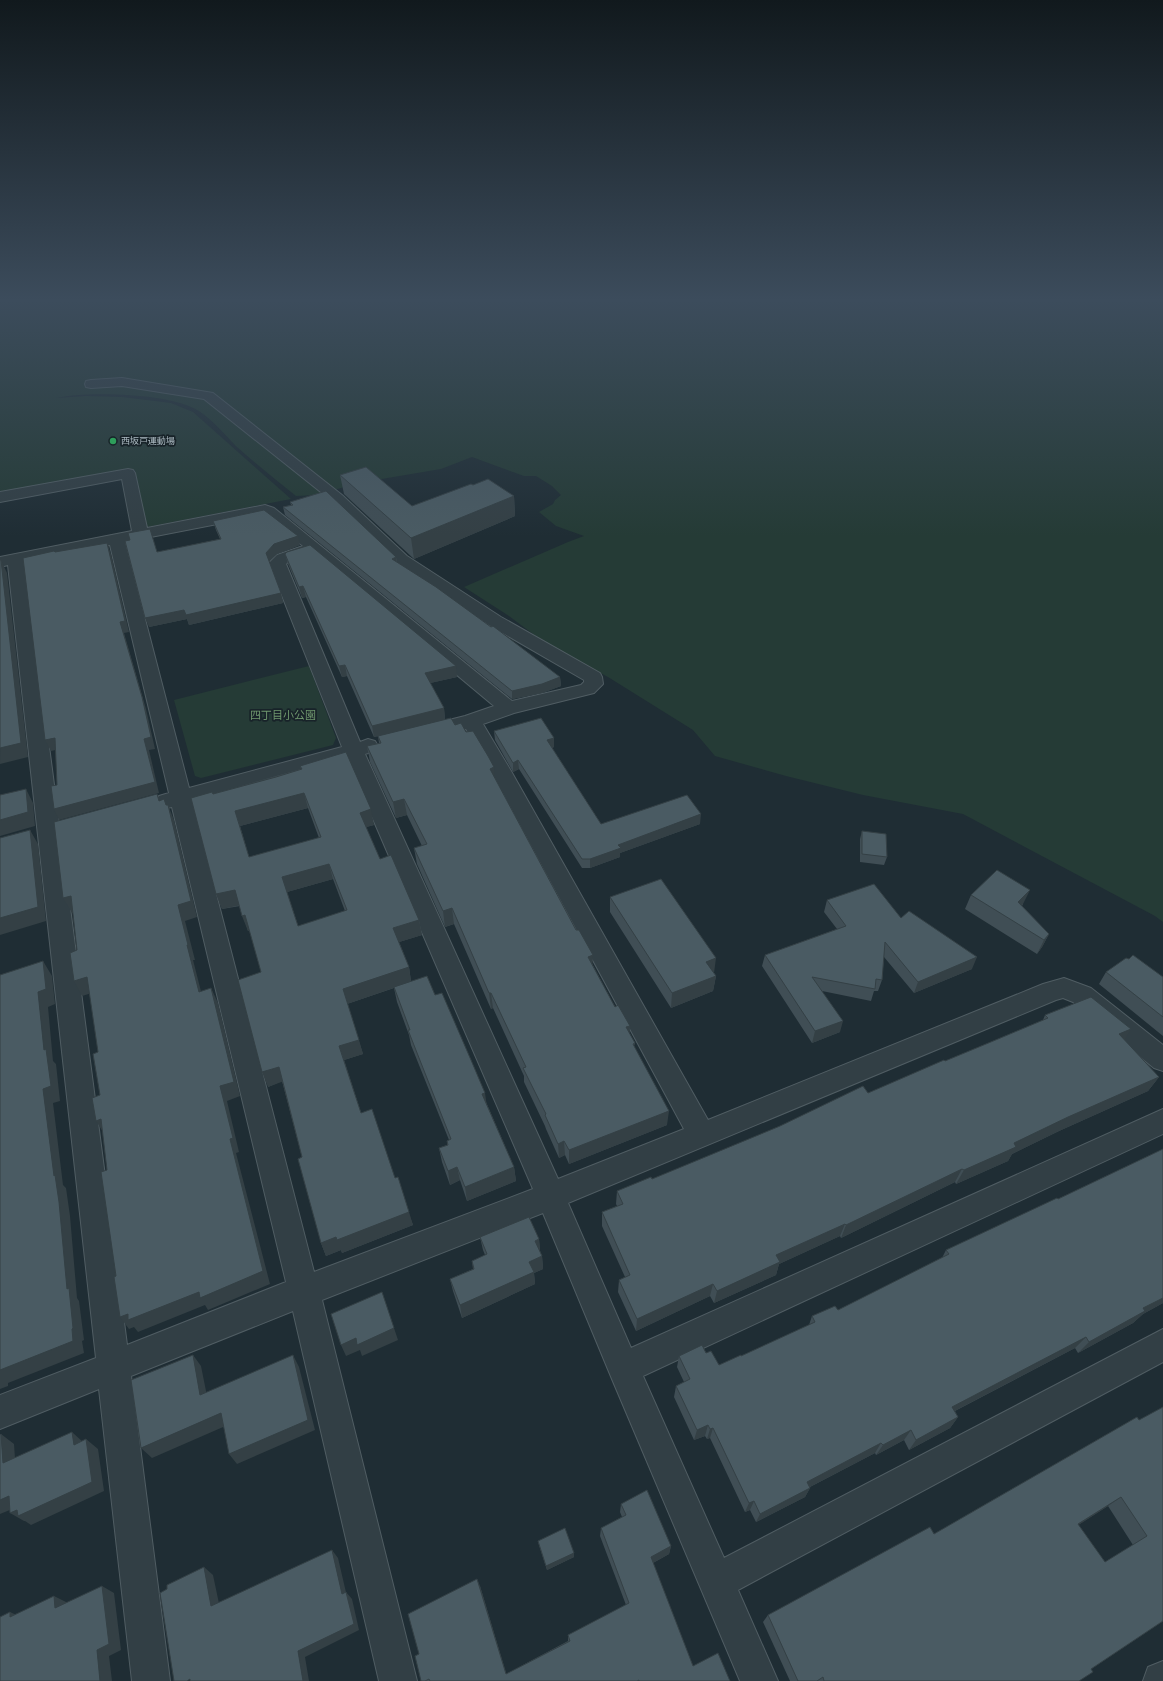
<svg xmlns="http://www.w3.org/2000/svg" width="1163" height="1681" viewBox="0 0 1163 1681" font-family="'Archivo Narrow','Noto Sans JP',sans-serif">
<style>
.green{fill:#253b36}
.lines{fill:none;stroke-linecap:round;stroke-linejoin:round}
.minor-casing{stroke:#505d63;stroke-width:2}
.minor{fill:#323f45;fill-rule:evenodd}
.wall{fill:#404e55;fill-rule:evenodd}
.shaded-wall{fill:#344045}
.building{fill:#4a5b63;stroke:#344045;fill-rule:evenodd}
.leisure-dot{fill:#2e9e5b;stroke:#182329;stroke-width:1.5}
.labels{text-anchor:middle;stroke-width:3.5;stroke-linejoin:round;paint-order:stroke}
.far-poi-label{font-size:9px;fill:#acbac2;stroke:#182329;text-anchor:start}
.park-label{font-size:11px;fill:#6e966d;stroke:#182329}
</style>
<rect width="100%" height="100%" fill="#1f2d34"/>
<!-- green -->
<path class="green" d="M0 301H1163V922L1155 916 963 814 863 795 786 776 715 756 693 730 608 677 549 646 509 616 464 587 568 542 584 536 556 526 539 512 553 504 555 500 561 495 552 486 536 476H524L472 457 441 469 358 483 317 495 296 496C276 480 256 464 237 447 227 437 209 416 197 410 170 393 86 391 56 398L86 396 122 397 171 403 193 412 291 499 147 527 135 470 0 494Z
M309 666 336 738 333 745 201 778 195 776 174 700Z"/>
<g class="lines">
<!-- minor casing -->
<g class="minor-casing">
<path id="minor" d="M122 378 213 393 342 495 407 556 501 617 600 673 602 677 603 684 594 693 514 713 483 724 511 771 708 1120 1043 984 1064 978 1091 988 1163 1045V1071L1154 1068 1073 1002 1063 998 1056 1000 568 1203 631 1348 1163 1109V1134L643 1376 724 1558 1163 1329V1362L738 1590 778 1681H740L612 1379 543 1213 322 1300 417 1681H379L293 1311 131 1376 170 1681H132L99 1389 0 1429V1395L96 1358 8 565 0 567V557L132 531 122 479 0 502V492L128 469 133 470 135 473 147 528 265 505 274 508 512 701 581 685 584 682V680L489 625 395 562 332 501 204 399 122 386 91 388 86 387 85 384 86 381 91 380ZM264 515 303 546 277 555 269 563 342 747 189 788 125 542ZM110 545 169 793 159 796 156 801 159 806 167 808 172 807 286 1282 127 1345 25 562ZM312 554 494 706 465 716 425 726 422 731 425 736 432 737 466 729 491 771 684 1129 558 1179 365 754 375 751 378 746 375 741 368 739 360 742 286 564 289 561ZM347 759 533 1189 314 1272 192 801Z
M1163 1661V1681H1143L1148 1667Z"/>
</g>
<!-- minor -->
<use href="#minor" class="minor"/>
</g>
<!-- wall -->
<path class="wall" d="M340 475 412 506 473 485 514 496 515 516 414 559 344 494Z
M290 502 396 557 397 562 560 677 561 686 542 693 512 699 285 515 283 507 291 505Z
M213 521 300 545 277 554 269 561 281 593 283 603 189 625 187 619 149 627 157 552 220 539 216 530Z
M285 554 457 677 430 683 444 708 445 720 374 737 347 676 342 677 306 597 302 598 288 564Z
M455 725 466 732 495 780 615 1007 630 1026 629 1034 635 1043 634 1046 667 1125 569 1164 565 1155 559 1158 546 1129 545 1126 524 1082V1076L493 1008 491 1009 454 924 445 927 417 864 414 848 422 846 407 815 396 818 370 762 367 746 379 743 378 736Z
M494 731 554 738V747L552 748 601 824H700L620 853V857L590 868H582L519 769 513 772 495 740Z
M300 766 374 825 366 827 380 859 419 920 422 935 399 942 409 967 411 981 435 995 486 1102 514 1167 516 1181 467 1201 460 1180 450 1185 442 1162 439 1148 447 1145V1141L449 1140 411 1045 409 1035 397 1002 394 988 347 1004 363 1054 344 1060 361 1113 395 1178 413 1225 342 1253 341 1250 326 1256 321 1243 302 1157 282 1081 268 1087 261 972 250 930 248 931 240 906 222 909 216 894 213 794 301 769ZM308 808 319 838 249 857 240 826ZM333 879 345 911 298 926 287 892Z
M862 831 887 857 884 865 860 862V839Z
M971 895 1023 904 1022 906 1049 934 1042 947 1037 954 965 909Z
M610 897 714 973 716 976 713 991 671 1008 610 912Z
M827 900 901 918 972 969 914 993 884 957 882 980 878 991H874L871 1001 822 991 840 1032 812 1043 762 966 765 955 837 929 824 912Z
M1129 959 1163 977V1036L1099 984 1106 972Z
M1045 1015 1124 1040 1159 1077 1148 1091 1059 1131 1012 1154 1008 1161 956 1184 955 1182 841 1238 840 1236 779 1264 776 1275 714 1303 710 1296 636 1331 618 1292 619 1280 625 1277 602 1226V1212L617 1206 616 1204 617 1191 652 1179 868 1093 945 1061 986 1044 1043 1020Z
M1163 1149V1303L1143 1314 1133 1323 1078 1353 1075 1348 955 1411 958 1417 950 1428 909 1450 904 1440 876 1455 875 1453 810 1487V1488L805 1497 756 1522 750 1510 745 1512 710 1438 707 1439 705 1436 694 1440 674 1397 676 1386 684 1382 677 1367 679 1356 706 1353 719 1365 741 1356 809 1325 812 1316 838 1310 942 1258 946 1250 1058 1199Z
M480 1237 539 1239 540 1251 542 1256 543 1269 534 1273 535 1284 462 1318 453 1291 450 1279 473 1269 472 1261 485 1255 483 1250Z
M1137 1417 1163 1621 1091 1669 1079 1681H790L763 1622 768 1615 934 1534ZM1108 1506 1133 1545 1105 1562 1078 1525Z
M621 1504 671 1546 669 1554 653 1563 693 1666 730 1681H421L419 1654 480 1586 506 1674 568 1641V1635L626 1605 600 1536 601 1528 622 1517 620 1512Z
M538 1541 574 1557 547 1570 539 1545Z"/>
<!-- shaded-wall -->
<path class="shaded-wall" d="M514 496 515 516 414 559 411 538Z
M298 536 300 545 277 554 268 562 266 553 274 544Z
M107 543 111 554 129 632 124 633 146 709 155 749 149 750 159 793 59 820 54 809 144 739 120 622Z
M396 557 397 565 392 559Z
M1 560 7 573 28 757 0 764Z
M303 586 306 597 302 598 299 587Z
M281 593 283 603 189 625 187 619 149 627 145 618 184 610Z
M345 665 347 676 342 677 339 666Z
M456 666 457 677 426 684 425 673Z
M560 677 561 686 542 693 512 699V691Z
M444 708 445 720 374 737 372 726Z
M55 738 60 749 51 751 45 740Z
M554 738V747L547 749V740Z
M518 760 519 769 513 772V763Z
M494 767 495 782 490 769Z
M26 789 33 803 35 826 0 836V820Z
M304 793 308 808 240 826 235 811Z
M164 799 170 814 168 805 174 820 197 917 185 921 195 960H193L205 1007 199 992 187 945 178 905 166 805Z
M404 799 407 815 396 818 393 802Z
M371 809 374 825 363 828 360 813Z
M701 814 700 824 620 853V857L590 868V859L618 845Z
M30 830 38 844 46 921 0 935V918Z
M329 864 333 879 287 892 282 877Z
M235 890 241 905 222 909 216 894Z
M1030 890 1023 904 1012 915 1018 902Z
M71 896 79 911 72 913 63 898Z
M452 908 454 924 445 927 443 911Z
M245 915 251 930 248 931 242 916Z
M419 920 422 935 396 943 393 928Z
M1049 934 1042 947 1037 954 1044 940Z
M593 955 592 971 588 957Z
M977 957 972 969 914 993 918 982Z
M716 958 714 973 706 962Z
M43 961 52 976 55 1004 48 1007 53 1061 56 1064 60 1101 53 1103 63 1185 66 1188 70 1216 77 1298 79 1301 84 1340 82 1341 84 1353 8 1383V1386L0 1389V1370L67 1289 43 1089 44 1050 38 992Z
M409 967 411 982 347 1004 343 989Z
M716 976 713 991 671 1008 672 993Z
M87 977 95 992 82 996 74 981Z
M211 988 218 1003 240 1096 227 1101 239 1152 236 1153 270 1284 208 1310 205 1305 138 1332 134 1327 129 1329 120 1317 230 1139 220 1086Z
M489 993H491L493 1008 491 1009Z
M843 1021 840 1032 812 1043 815 1031Z
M630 1026 629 1041 626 1027Z
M1131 1029 1122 1044 1119 1034Z
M359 1040 363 1054 344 1060 339 1046Z
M279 1067 284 1081 268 1087 262 1072Z
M1159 1077 1148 1091 1059 1131 1012 1154 1008 1161 956 1184 964 1170 1014 1143 1068 1117Z
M485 1093 487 1107 482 1094Z
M669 1111 667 1125 569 1164V1150Z
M101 1119 105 1135 96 1121Z
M564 1141 565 1155 559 1158 558 1144Z
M457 1167 460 1180 450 1185 448 1171Z
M514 1167 516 1181 467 1201 465 1187Z
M962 1169 955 1182 841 1238 846 1225Z
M409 1212 413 1225 342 1253 341 1250 326 1256 321 1243 336 1237Z
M845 1224 840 1236 779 1264 776 1275 714 1303 717 1291 776 1255Z
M539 1239 540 1252 535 1241Z
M542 1256 543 1269 534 1273 535 1284 462 1318 460 1305 529 1262Z
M713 1284 710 1296 636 1331 637 1319Z
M382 1292 398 1340 362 1356 360 1350 346 1356 341 1345Z
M1163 1298V1303L1143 1314 1133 1323 1078 1353 1089 1342 1143 1308Z
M1086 1337 1075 1348 943 1417 952 1407Z
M193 1355 201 1366 209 1406 200 1395Z
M293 1355 299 1367 315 1430 237 1464 229 1454Z
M221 1413 230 1424 152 1458 141 1448Z
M958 1417 950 1428 909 1450 916 1440Z
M708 1425 705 1436 694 1440 697 1430Z
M713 1428 710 1438 707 1439 710 1429Z
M911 1430 904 1440 876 1455 883 1445Z
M72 1432 84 1443 74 1445Z
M1 1434 14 1444 16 1473 3 1463Z
M86 1439 98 1449 104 1491 31 1525 25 1521H24L10 1513 17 1510Z
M881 1443 875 1453 802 1491 807 1482Z
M810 1488 805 1497 756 1522 760 1514Z
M9 1496 22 1505 0 1514V1500Z
M1121 1497 1108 1506 1066 1533 1078 1524Z
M754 1501 750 1510 745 1512 749 1503Z
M671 1546 669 1554 649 1565 651 1557Z
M332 1550 338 1558 348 1601 342 1594Z
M574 1553V1557L547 1570 546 1566Z
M204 1567 213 1575 221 1613 211 1606Z
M477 1579 480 1586 508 1679 506 1674Z
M102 1586 114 1593 121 1650 109 1656 112 1681H100L97 1650Z
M346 1592 352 1599 359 1630 305 1657 309 1681H303L298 1651Z
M54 1596 68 1603 55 1608Z
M10 1612 25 1619 10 1617Z"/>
<!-- building -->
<path class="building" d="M366 467 412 506 471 484 473 485 488 479 514 496 411 538 340 475Z
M326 491 396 557 392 559 436 587 491 627 493 626 560 677 542 684 512 691 283 507 293 505 290 502Z
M264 510 298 536 274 544 266 553 281 593 186 615 184 610 145 618 125 541 130 540 128 533 150 529 157 552 221 539 213 521Z
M107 543 125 621 120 622 142 697 151 737 144 739 155 782 54 809 51 786 57 785 55 738 45 740 23 558 54 551 55 552Z
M310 545 456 666 425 673 444 708 372 726 345 665 339 666 303 586 299 587 285 554 287 552Z
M0 560H1L21 743 0 748Z
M451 718 455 725 461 723 466 732 473 731 488 756 494 767 490 769 576 930H579L593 955 588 957 615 1007 618 1005 630 1026 626 1027 635 1043 633 1044 669 1111 569 1150 564 1141 558 1144 545 1115 546 1114 523 1068 526 1067 491 993H489L452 908 443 911 414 848 427 844 404 799 393 802 367 746 381 743 378 736Z
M541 718 554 738 547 740 601 824 687 795 701 814 618 845 621 848 590 859H582L518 760 513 763 494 731Z
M346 752 371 809 360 813 380 859 391 855 419 920 393 928 409 967 343 989 359 1040 339 1046 361 1113 372 1109 395 1178 398 1177 409 1212 337 1240 336 1237 321 1243 298 1159 302 1157 279 1067 262 1072 238 980 261 972 245 915 242 916 235 890 216 894 191 798 212 792 213 794 276 777 302 769 300 766ZM304 793 321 837 249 857 235 811ZM329 864 347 910 298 926 282 877Z
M26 789 28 812 0 820V795Z
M157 794 159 801 164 799 166 805H168L191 901 178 905 188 945H187L199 992 211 988 234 1082 220 1086 233 1138 230 1139 263 1271 200 1298 199 1292 128 1320V1314L120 1317 114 1277 116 1276 101 1172 107 1170 101 1119 96 1121 92 1098 100 1095 93 1054 98 1052 87 977 74 981 70 953 77 950 71 896 63 898 54 822Z
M30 830 38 907 0 918V838Z
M862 831 886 834 887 857 862 854Z
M997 870 1030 890 1018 902 1049 934 1044 940 971 895Z
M661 879 716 958 706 962 716 976 672 993 610 897Z
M874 884 901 918 909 911 977 957 918 982 885 942 882 980 876 979 875 989 812 977 843 1021 815 1031 765 955 846 926 827 900Z
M1133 955 1163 977V1017L1106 972 1126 958 1129 959Z
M43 961 46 989 38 992 44 1050 46 1049 51 1086 43 1089 54 1176 55 1175 59 1202 67 1289 69 1288 73 1328 72 1329 73 1341 0 1370V975Z
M427 976 435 995 442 993 471 1060 485 1093 482 1094 514 1167 465 1187 457 1167 448 1171 439 1148 448 1145 447 1141 451 1139 408 1030H410L394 987Z
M1091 997 1131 1029 1119 1034 1159 1077 1068 1117 1014 1143 1016 1147 964 1170 962 1169 846 1225 845 1224 776 1255 780 1262 717 1291 713 1284 637 1319 619 1280 630 1275 602 1212 623 1204 617 1191 651 1177 652 1179 780 1126 863 1086 868 1093 944 1060 945 1061 986 1044 1048 1018 1045 1015Z
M1163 1149V1298L1143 1308 1145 1311 1089 1342 1086 1337 952 1407 958 1417 916 1440 911 1430 883 1445 881 1443 807 1482 810 1488 760 1514 754 1501 749 1503 713 1428 710 1429 708 1425 697 1430 676 1386 690 1379 679 1356 702 1345 706 1353 711 1351 719 1365 741 1355V1356L815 1322 812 1316 835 1306 838 1310 949 1254 946 1250 1057 1198 1058 1199Z
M529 1217 539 1239 535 1241 542 1256 529 1262 534 1272 460 1305 450 1279 474 1269 472 1261 487 1254 480 1237Z
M382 1292 394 1328 357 1345 356 1338 341 1345 331 1314Z
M193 1355 200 1395 293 1355 308 1420 229 1454 221 1413 141 1448 131 1380Z
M1163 1407V1621L1091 1669 1093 1672 1079 1681H824L823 1677 817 1681H798L768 1615 930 1527 934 1534 1137 1417 1139 1420ZM1121 1497 1147 1536 1105 1562 1078 1524Z
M72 1432 74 1445 86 1439 92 1482 18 1516 17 1510 10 1513 9 1496 0 1500V1435L1 1434 3 1463Z
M647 1490 671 1546 651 1557 693 1666 718 1653 730 1681H639V1680L637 1681H430L429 1679 425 1681H421L415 1656 419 1654 408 1614 477 1579 506 1674 570 1641 568 1635 629 1603 601 1528 626 1515 621 1504Z
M565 1528 574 1553 546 1566 538 1541Z
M332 1550 342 1594 346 1592 354 1624 298 1651 303 1681H190V1679L187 1681H174L160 1593 167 1589V1585L204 1567 211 1606Z
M102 1586 109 1644 97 1650 100 1681H0V1617L10 1612V1617L54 1596 55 1608Z"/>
<!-- sky -->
<linearGradient id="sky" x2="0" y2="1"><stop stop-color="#11191d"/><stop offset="0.56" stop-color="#3c4c5c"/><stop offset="1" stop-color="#3c4c5c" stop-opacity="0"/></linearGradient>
<rect width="1163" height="536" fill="url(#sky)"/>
<!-- markers -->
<circle class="leisure-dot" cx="113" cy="441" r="4"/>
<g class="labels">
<!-- far-poi labels -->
<g class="far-poi-label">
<text x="121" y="444">西坂戸運動場</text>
</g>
<!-- park labels -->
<g class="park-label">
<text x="283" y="719">四丁目小公園</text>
</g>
</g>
</svg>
